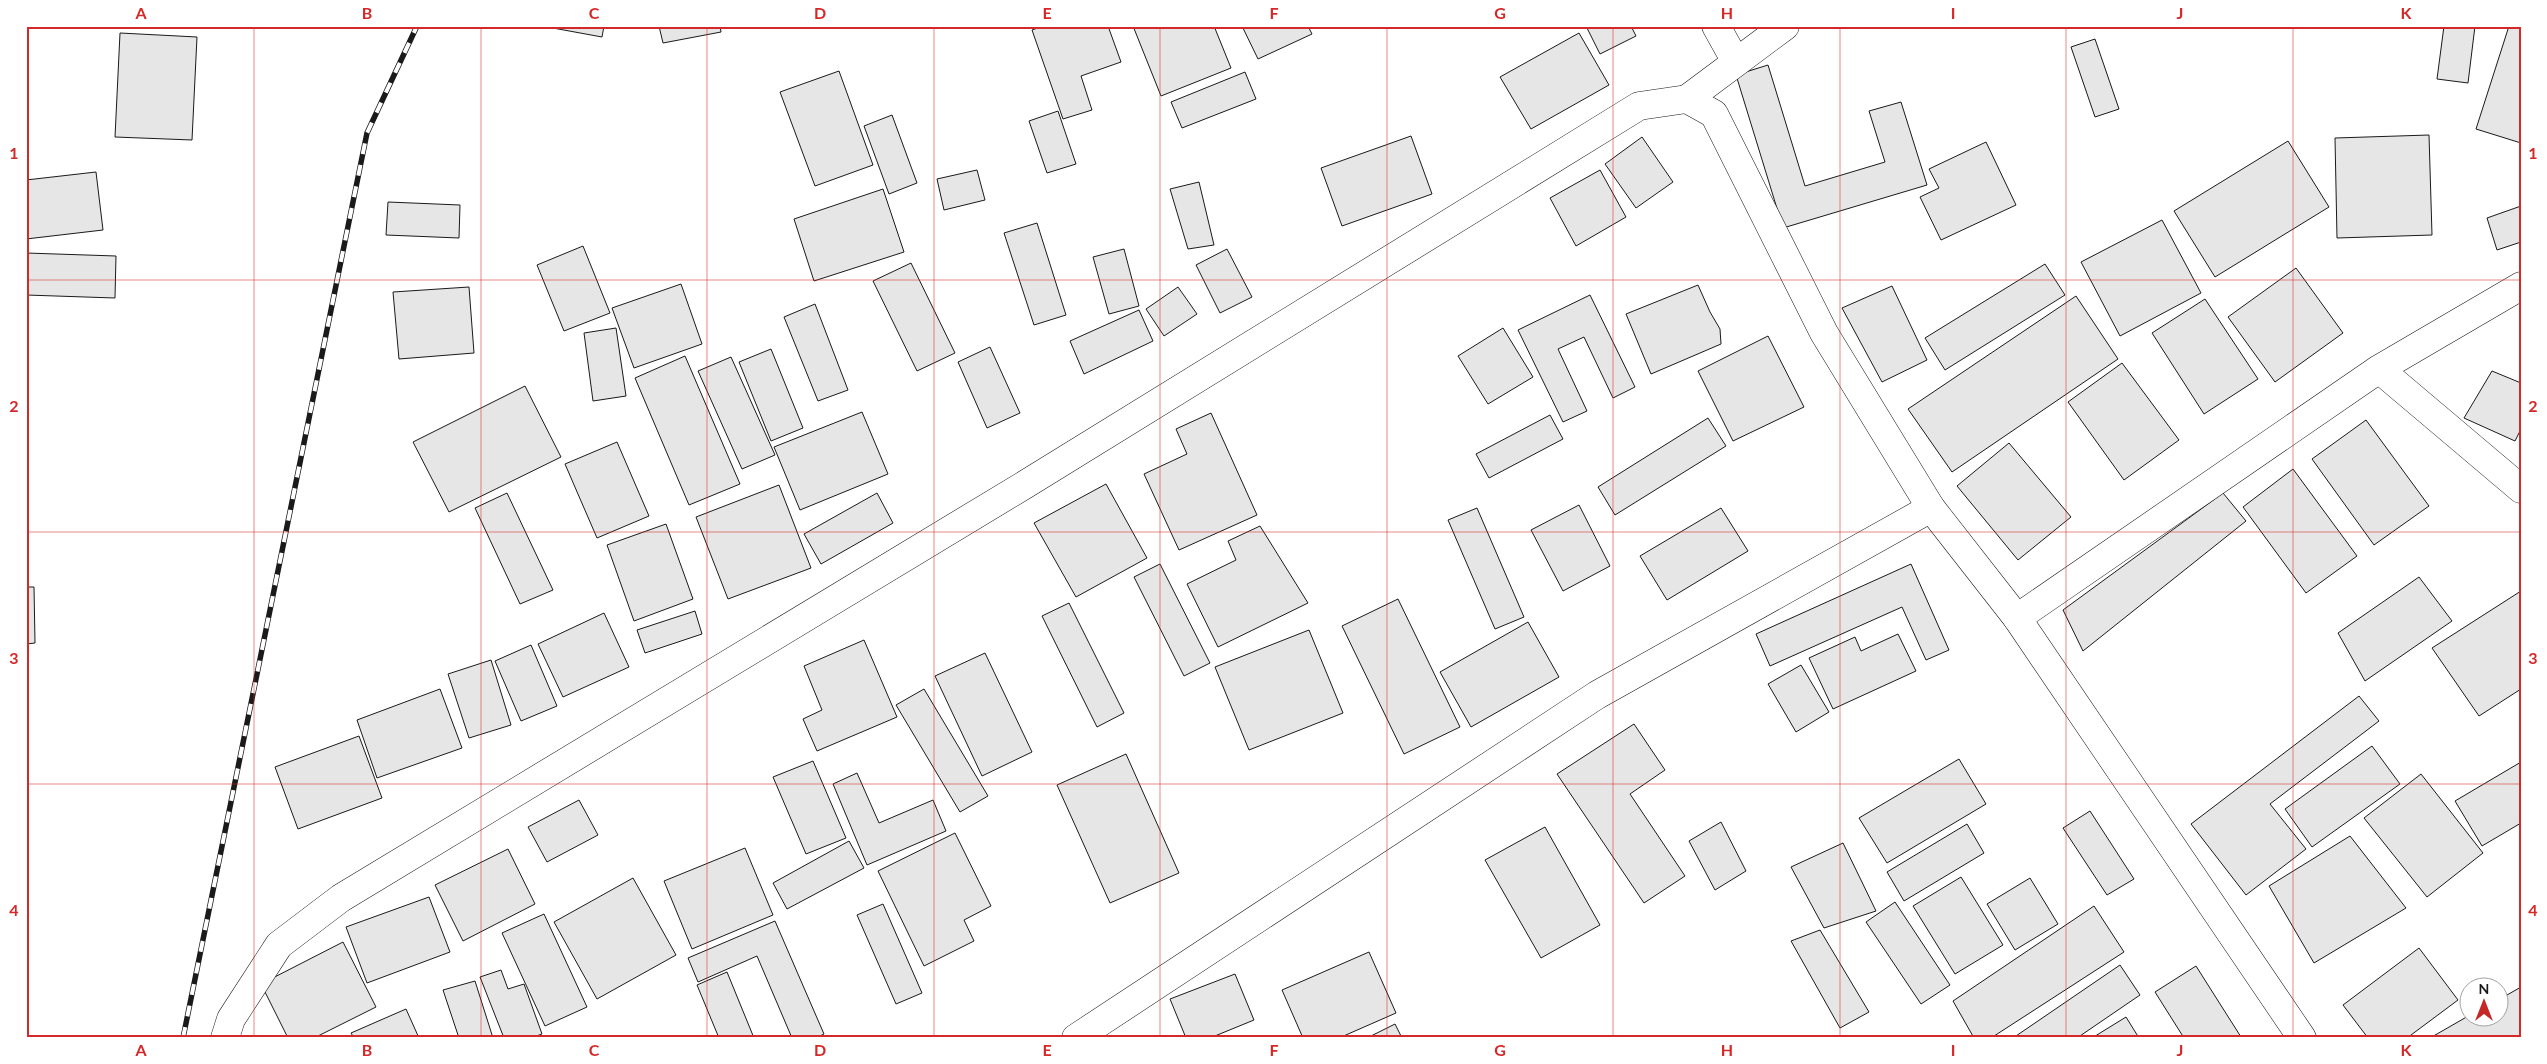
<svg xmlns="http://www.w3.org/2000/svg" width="2547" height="1064" viewBox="0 0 2547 1064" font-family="Lato,sans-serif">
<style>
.building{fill:#e6e6e6;stroke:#1a1a1a}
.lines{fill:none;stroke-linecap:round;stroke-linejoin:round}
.street-casing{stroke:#1a1a1a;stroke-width:29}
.secondary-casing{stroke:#1a1a1a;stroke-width:29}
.street{stroke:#fff;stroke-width:28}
.secondary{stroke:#fff;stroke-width:28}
.rail-casing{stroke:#1a1a1a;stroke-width:5.5}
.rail{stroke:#fff;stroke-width:4;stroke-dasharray:11;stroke-linecap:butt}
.grid{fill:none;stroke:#d62828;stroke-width:1;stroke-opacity:0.55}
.neatline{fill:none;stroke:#d62828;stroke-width:2}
.grid-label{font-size:16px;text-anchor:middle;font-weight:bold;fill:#d62828}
</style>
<rect width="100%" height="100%" fill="#fff"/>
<!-- building -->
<path class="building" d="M542 26H604L602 37Z
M659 26H720L721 32 663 43Z
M1043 26H1108L1121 62 1081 76 1092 110 1063 119 1032 30Z
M1133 26H1214L1231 68 1161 96Z
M1242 26H1308L1312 34 1258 59Z
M1586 26H1631L1636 36 1600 54Z
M2444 26H2475L2468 83 2437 79Z
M2509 26H2521V143L2476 129Z
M120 33 197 37 192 140 115 137Z
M1579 33 1609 85 1531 129 1500 77Z
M2095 39 2119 109 2095 117 2071 47Z
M1768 65 1805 186 1885 162 1869 111 1901 102 1927 185 1783 228 1736 75Z
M839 71 873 165 815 186 780 92Z
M1245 72 1256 99 1182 128 1171 102Z
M1058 111 1076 164 1047 173 1029 121Z
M892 115 917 183 889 194 864 126Z
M2429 135 2432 235 2337 238 2335 138Z
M1411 136 1432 194 1342 226 1321 168Z
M1642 137 1673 182 1636 208 1605 164Z
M2288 141 2329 207 2215 277 2174 211Z
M1986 142 2016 205 1941 240 1920 197 1939 188 1929 169Z
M977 170 985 200 944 210 937 179Z
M1600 170 1626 217 1576 246 1550 198Z
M96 172 103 230 26 239V180Z
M1199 182 1214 245 1188 249 1170 189Z
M883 189 904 252 814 281 794 219Z
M388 202 460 205 459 238 386 235Z
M2521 206V242L2497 250 2487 218Z
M2162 220 2201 293 2120 336 2081 262Z
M1037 223 1066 315 1034 325 1004 233Z
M583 246 610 313 564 331 537 265Z
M1124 249 1139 306 1109 314 1093 257Z
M1227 249 1252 297 1220 313 1196 265Z
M26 253 116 256 115 298 26 295Z
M911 263 955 353 917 371 873 281Z
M2045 264 2065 295 1945 370 1925 338Z
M2296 268 2343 333 2275 382 2228 317Z
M681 284 702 344 634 368 612 308Z
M1698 285 1710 312 1720 329 1721 344 1651 374 1626 314Z
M1892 286 1927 360 1882 382 1842 308Z
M469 287 474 353 399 359 393 292Z
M1178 287 1197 314 1164 336 1146 309Z
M1590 295 1635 387 1613 398 1584 337 1558 349 1587 411 1563 422 1518 330Z
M2076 296 2118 359 1952 472 1908 409Z
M2205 299 2258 379 2204 414 2152 333Z
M815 304 848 390 818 401 784 317Z
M1139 310 1153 341 1084 374 1070 341Z
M616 328 626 396 593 401 584 333Z
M1503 328 1533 377 1488 404 1458 356Z
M1768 336 1804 407 1733 441 1698 371Z
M990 347 1020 413 987 428 958 362Z
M771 349 803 428 771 441 739 362Z
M685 356 740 484 689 505 635 378Z
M731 357 775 455 742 469 698 371Z
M2122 363 2179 440 2124 480 2068 402Z
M2492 371 2521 383V429L2515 441 2464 418Z
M525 386 561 457 449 512 413 442Z
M862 412 888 474 800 510 774 447Z
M1211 413 1257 515 1179 550 1144 474 1187 454 1176 429Z
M1550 415 1563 439 1489 478 1476 454Z
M1708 418 1726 446 1615 515 1598 487Z
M2366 420 2429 506 2374 545 2312 459Z
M617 442 649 516 597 538 565 464Z
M2009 443 2071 517 2018 560 1957 486Z
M2293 469 2357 556 2306 593 2243 507Z
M1106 484 1147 558 1076 597 1034 523Z
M779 485 811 568 728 599 696 517Z
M507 493 553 590 520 604 475 508Z
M877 493 893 523 821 564 804 534Z
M2223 493 2246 521 2083 651 2063 610Z
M1579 505 1610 566 1563 591 1531 530Z
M1477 508 1524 617 1495 629 1448 520Z
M1721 508 1748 551 1667 600 1640 556Z
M666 524 693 599 634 621 607 545Z
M1260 526 1308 603 1218 647 1187 584 1236 560 1228 541Z
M1160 564 1210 663 1184 676 1134 577Z
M1911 564 1949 650 1926 660 1902 607 1770 666 1756 634Z
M2419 577 2452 621 2365 681 2338 633Z
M26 587H34L35 643 26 644Z
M2521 591V689L2479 716 2432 648Z
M1398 599 1460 727 1404 754 1342 626Z
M1069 603 1124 713 1097 727 1042 616Z
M695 611 702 634 645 653 637 630Z
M604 613 629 667 563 697 538 644Z
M1528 622 1559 677 1471 727 1440 672Z
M1309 630 1343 713 1249 750 1215 667Z
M1898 634 1916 671 1833 709 1809 658 1855 637 1861 651Z
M864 640 897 717 817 751 803 719 822 710 804 666Z
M531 645 557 706 521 721 495 661Z
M985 653 1032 752 982 776 935 676Z
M491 660 511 725 469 738 448 674Z
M1801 665 1829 712 1796 732 1768 684Z
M440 689 462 748 377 778 357 720Z
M924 689 988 796 960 812 896 705Z
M2359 696 2379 721 2270 804 2306 849 2246 895 2191 824Z
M1634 724 1665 770 1630 794 1685 876 1644 903 1557 774Z
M359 736 382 798 298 829 275 767Z
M2372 746 2400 784 2312 847 2285 809Z
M1126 754 1179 873 1110 903 1057 785Z
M1959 759 1986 804 1887 863 1859 818Z
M813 761 846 838 806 854 773 777Z
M2521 762V823L2482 846 2455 801Z
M857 773 879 823 933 800 946 831 867 865 833 784Z
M2421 774 2483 853 2427 897 2364 818Z
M579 800 598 835 547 862 528 827Z
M2090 811 2134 879 2107 895 2063 828Z
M1721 822 1746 871 1715 890 1689 841Z
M1967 824 1984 853 1904 901 1887 872Z
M1545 827 1600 925 1541 958 1485 860Z
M955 833 991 906 964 920 974 941 924 966 878 871Z
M2350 836 2406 908 2314 963 2269 886Z
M849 841 864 868 787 909 773 883Z
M1843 843 1876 911 1824 928 1791 867Z
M745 848 773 915 692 949 664 881Z
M508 849 535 904 463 941 435 885Z
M1961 877 2003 945 1955 974 1913 906Z
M633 878 676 955 597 999 554 922Z
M2030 878 2058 924 2015 950 1987 904Z
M429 897 450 952 367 983 346 927Z
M1895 902 1950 985 1921 1004 1866 922Z
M883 904 922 993 896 1004 857 915Z
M2094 906 2124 952 1991 1038H1974L1953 1001Z
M544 914 587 1007 545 1026 502 933Z
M775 921 824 1034 816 1038H792L757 956 698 982 688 958Z
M1820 930 1869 1012 1840 1028 1791 941Z
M343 942 376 1007 314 1038H288L261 984Z
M2419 948 2458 1000 2407 1038H2368L2343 1005Z
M1369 952 1396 1013 1339 1038H1303L1282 990Z
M2120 965 2140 995 2077 1038H2013Z
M2196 966 2241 1037 2240 1038H2184L2155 992Z
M501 970 508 989 524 984 542 1034 531 1038H504L480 977Z
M727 972 754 1038H719L697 985Z
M1235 974 1254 1020 1210 1038H1186L1170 999Z
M475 981 493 1038H459L443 990Z
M2521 987V1038H2430L2470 1015 2500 1016V999Z
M406 1009 419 1038H354L351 1033Z
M2126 1017 2139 1038H2092Z
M1395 1024 1402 1038H1367Z"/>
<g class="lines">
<!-- street casing -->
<g class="street-casing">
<path id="street" d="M1716 26 1736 62
M1687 99 1785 26
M2379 369 2521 489
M2017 618 2379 369 2521 286
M1076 1038 1597 695 1931 508"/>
</g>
<!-- secondary casing -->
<g class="secondary-casing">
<path id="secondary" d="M225 1038 231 1019 279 945 341 898 1026 484 1639 106 1687 99 1714 114 1824 333 1931 508 2017 618 2302 1038"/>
</g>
<!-- street -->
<use href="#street" class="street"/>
<!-- secondary -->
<use href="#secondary" class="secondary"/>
<!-- rail casing -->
<g class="rail-casing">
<path id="rail" d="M183 1038 367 133 417 26"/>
</g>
<!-- rail -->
<use href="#rail" class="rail"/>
</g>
<!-- grid -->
<path class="grid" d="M254 26V1038M481 26V1038M707 26V1038M934 26V1038M1160 26V1038M1387 26V1038M1613 26V1038M1840 26V1038M2066 26V1038M2293 26V1038M26 280H2521M26 532H2521M26 784H2521"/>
<!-- border -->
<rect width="2547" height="1064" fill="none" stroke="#ffffff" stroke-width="55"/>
<!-- north arrow -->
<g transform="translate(2484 1002)"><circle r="24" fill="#ffffff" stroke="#a3a3a3"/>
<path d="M0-4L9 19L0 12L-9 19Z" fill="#c62828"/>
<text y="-8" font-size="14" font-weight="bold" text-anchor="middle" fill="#1a1a1a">N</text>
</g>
<rect x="28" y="28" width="2492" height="1008" class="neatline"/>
<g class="grid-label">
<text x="141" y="19">A</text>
<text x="367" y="19">B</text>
<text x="594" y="19">C</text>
<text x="820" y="19">D</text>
<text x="1047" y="19">E</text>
<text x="1274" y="19">F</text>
<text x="1500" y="19">G</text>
<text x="1727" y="19">H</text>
<text x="1953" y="19">I</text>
<text x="2180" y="19">J</text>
<text x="2406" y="19">K</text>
<text x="14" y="159">1</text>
<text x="2533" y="159">1</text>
<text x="14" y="412">2</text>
<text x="2533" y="412">2</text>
<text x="14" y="664">3</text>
<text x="2533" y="664">3</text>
<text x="14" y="916">4</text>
<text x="2533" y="916">4</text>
<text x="141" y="1056">A</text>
<text x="367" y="1056">B</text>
<text x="594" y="1056">C</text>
<text x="820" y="1056">D</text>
<text x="1047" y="1056">E</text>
<text x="1274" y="1056">F</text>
<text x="1500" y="1056">G</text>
<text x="1727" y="1056">H</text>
<text x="1953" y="1056">I</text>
<text x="2180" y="1056">J</text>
<text x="2406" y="1056">K</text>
</g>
</svg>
